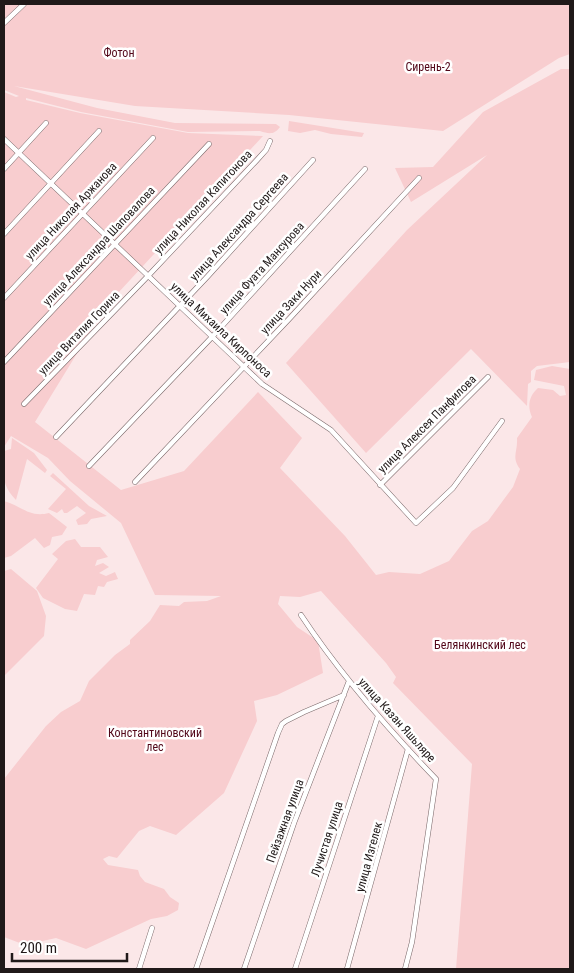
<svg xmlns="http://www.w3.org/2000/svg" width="574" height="973" viewBox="0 0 574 973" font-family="'Roboto Condensed',sans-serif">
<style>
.green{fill:#f8cdcf}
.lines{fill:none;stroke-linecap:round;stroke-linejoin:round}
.street-casing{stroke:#7a6869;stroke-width:5.5}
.street{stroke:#fff;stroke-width:4.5}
.labels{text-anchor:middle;stroke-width:5;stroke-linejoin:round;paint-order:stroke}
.park-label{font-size:12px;fill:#510618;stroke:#fff}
.street-label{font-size:12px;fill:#201919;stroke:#fff}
</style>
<rect width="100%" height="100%" fill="#fbe7e8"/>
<!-- green -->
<path class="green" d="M4 4H570V54L559 58 443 131 289 115 135 106 14 86 97 108 175 123 276 124 280 127C274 135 269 134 260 131L188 132 81 112 26 98V100L80 113 188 133 263 136 106 306 35 422 121 490 184 471 258 392 302 438 280 468 345 536 376 575 389 572 420 574 449 561 472 531 488 521 513 487 520 469C511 457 518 452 517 438L532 417C527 406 529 396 538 388L553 390 560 396 566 395 564 386 534 380 536 370 552 366 570 369V969H456L472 764 393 683 396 677 386 663 321 591 300 597 280 596 278 604 297 627 318 641 323 673 277 695 254 701 257 721 224 793 176 835 150 826 139 831 117 858 109 856 103 859 108 865 138 870 140 876 145 882 164 889 170 897 179 903 178 910 167 916 151 919 86 949 56 938 25 945 4 937V779L46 726 61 712 80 701 89 681 115 655 130 644V640L150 621 160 605 179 606 184 602 207 601 221 596 155 595 121 523 70 481 48 458 11 436 4 447V92L16 97 19 96 4 90Z
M561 69H570V362L537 366 531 371V382L528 384 527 406 471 349 366 453 286 363 407 230 487 155 411 202 395 168 433 167 483 112Z
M289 121 364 133 362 137 331 134 315 130 300 133 288 131Z
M12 438 34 453 47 470 45 473 27 459 16 500C0 483 4 474 4 451L11 449Z
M53 473 89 506 107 516 91 519 87 524 78 525 76 520 86 513 77 506 67 513H64L62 509 57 513 48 509 66 489 50 476Z
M4 501C22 506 29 518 49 513L67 527 62 535 52 537 50 545 44 548 35 538 11 556 4 558Z
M75 539 81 547H100L108 557 97 560 95 566 103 563 109 567 99 573 106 576 115 572 118 579 107 582 104 587 98 586 95 595 84 594 77 611 65 609 43 598 36 588 58 559 52 554 66 541Z
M11 569 37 591 46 616 44 636 4 676V571Z"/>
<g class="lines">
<!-- street casing -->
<g class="street-casing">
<path id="street" d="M4 23 24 4
M4 139 262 384 331 430 416 523 453 488 502 421
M4 169 46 123
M4 234 99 131
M4 298 153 138
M4 362 209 144
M24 404 148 276 257 160 266 150 270 141
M56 437 208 276 313 160
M89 466 212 337 365 169
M135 482 290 318 419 178
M380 485 488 377
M301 615C340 674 387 728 436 779L412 942 405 969
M139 969 152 928
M196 969 278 733 282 724 286 721 304 712 344 695
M244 969 294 823 349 681
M295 969 378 716
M347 969 408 749"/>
</g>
<!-- street -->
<use href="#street" class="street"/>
</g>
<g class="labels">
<!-- park labels -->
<g class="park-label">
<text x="119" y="57">Фотон</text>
<text x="428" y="71">Сирень-2</text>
<text x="480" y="649">Белянкинский лес</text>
<text x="155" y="737">Константиновский<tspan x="155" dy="14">лес</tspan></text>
</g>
<!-- street labels -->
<g class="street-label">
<text transform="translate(203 202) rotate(-47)" y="4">улица Николая Капитонова</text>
<text transform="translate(71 211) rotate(-47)" y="4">улица Николая Аржанова</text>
<text transform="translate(239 227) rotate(-48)" y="4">улица Александра Сергеева</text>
<text transform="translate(99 246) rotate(-47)" y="4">улица Александра Шаповалова</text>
<text transform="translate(262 268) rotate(-48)" y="4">улица Фуата Мансурова</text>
<text transform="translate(291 302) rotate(-47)" y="4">улица Заки Нури</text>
<text transform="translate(221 330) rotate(43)" y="4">улица Михаила Кирпоноса</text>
<text transform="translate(79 333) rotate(-46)" y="4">улица Виталия Горина</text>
<text transform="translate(427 424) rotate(-45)" y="4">улица Алексея Панфилова</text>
<text transform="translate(397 720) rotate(48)" y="4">улица Казан Яшьляре</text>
<text transform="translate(285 821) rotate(-70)" y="4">Пейзажная улица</text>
<text transform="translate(327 839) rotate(-72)" y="4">Лучистая улица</text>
<text transform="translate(369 857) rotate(-75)" y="4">улица Изгелек</text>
</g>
</g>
<!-- border -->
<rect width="574" height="973" fill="none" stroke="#201919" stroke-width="10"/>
<!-- scale -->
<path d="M12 953v8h115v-8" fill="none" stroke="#201919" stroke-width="2.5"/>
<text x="20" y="953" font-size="15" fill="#201919" stroke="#ffffff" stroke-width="4" paint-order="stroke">200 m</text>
</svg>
